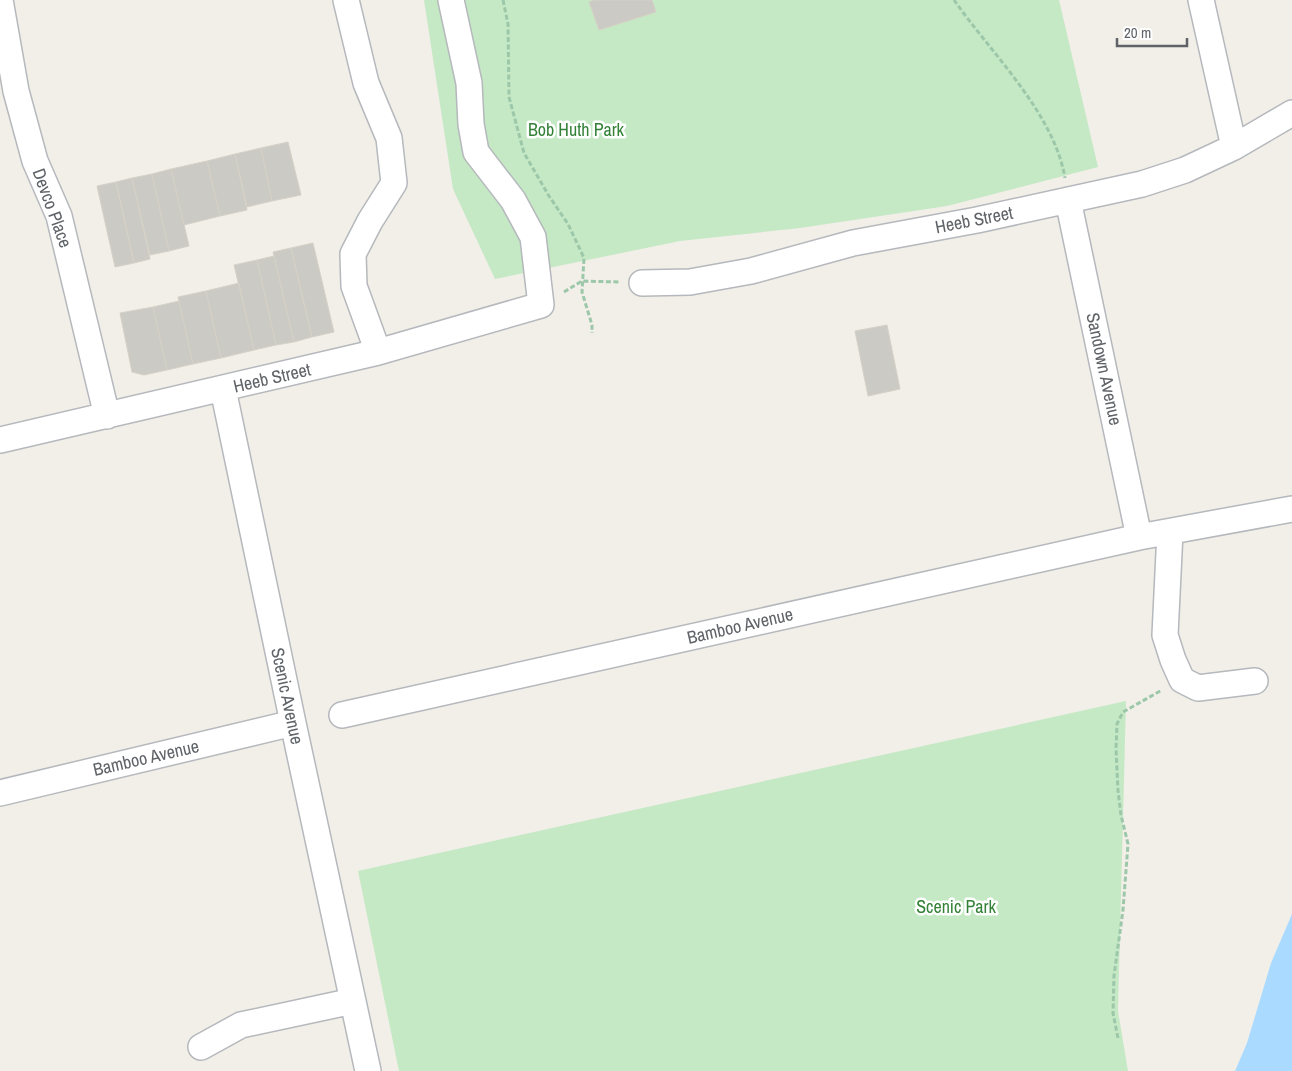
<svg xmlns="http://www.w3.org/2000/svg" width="1292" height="1071" viewBox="0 0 1292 1071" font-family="'Archivo Narrow',sans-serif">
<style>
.green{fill:#c5e8c5}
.water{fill:#aadaff}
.building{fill:#cccac5;stroke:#d6d1c6}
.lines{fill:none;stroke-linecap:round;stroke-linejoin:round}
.minor-casing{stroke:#b5b8bc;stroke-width:28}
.path{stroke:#9cc7a9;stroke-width:3;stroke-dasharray:5 2.5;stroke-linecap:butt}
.minor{stroke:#fff;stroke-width:25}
.labels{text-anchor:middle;stroke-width:5;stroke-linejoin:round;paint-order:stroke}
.park-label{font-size:18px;fill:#348238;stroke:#fff}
.street-label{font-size:18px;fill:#5f6368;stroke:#fff}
</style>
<rect width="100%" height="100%" fill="#f1efe8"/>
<!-- green -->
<path class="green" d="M424 0H1059L1098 167 947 206 800 228 680 241 495 279 453 189Z
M1126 701 1118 1011 1128 1071H399L358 871Z"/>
<!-- water -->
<path class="water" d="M1292 914V1071H1235L1247 1043 1271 963Z"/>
<!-- building -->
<path class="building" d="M594 0H652L656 12 599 30 589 2Z
M288 142 301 195 272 201 261 148Z
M261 148 272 201 247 207 235 154Z
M235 154 247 210 220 216 207 161Z
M207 161 220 216 184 225 171 169Z
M171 169 189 246 169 251 152 174Z
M152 174 169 251 150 255 132 178Z
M132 178 150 259 134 263 116 182Z
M116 182 134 263 115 267 97 186Z
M313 243 334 332 312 337 291 248Z
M291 248 312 337 294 342 273 252Z
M274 256 294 342 276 345 257 260Z
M257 260 276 345 254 350 234 265Z
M239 283 254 350 221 358 206 291Z
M206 291 221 358 193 364 178 297Z
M179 301 193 364 167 370 153 307Z
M153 307 167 370 144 375 132 372 120 313Z
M887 325 900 389 868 396 855 331Z"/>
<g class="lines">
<!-- minor casing -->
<g class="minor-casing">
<path id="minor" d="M0 0 16 91 35 161 59 216 107 416
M346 0 366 83 389 138 394 183 370 221 353 254 354 286 378 352
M1201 0 1234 147
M1068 200 1139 537
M642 283 690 282 751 271 853 243 977 220 1142 184 1185 170 1234 147 1292 113
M223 389 293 723 368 1071
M0 440 378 352 541 305 533 237 513 200 476 152 471 124 469 83 451 0
M1170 532 1165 635 1173 660 1182 680 1198 688 1255 681
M342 715 1139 537 1292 509
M0 793 293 723
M201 1047 241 1025 353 1001"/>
</g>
<!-- path -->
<path class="path" d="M503 0 508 24 509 97 524 153 549 196 568 224 584 258 582 292 592 325V333
M954 0C991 53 1054 113 1065 178
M564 292 582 281 619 282
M1118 1038 1113 1013 1114 976 1123 910 1128 844 1121 815 1118 791 1116 749 1117 724 1123 712 1162 690"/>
<!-- minor -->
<use href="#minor" class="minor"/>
</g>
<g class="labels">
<!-- park labels -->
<g class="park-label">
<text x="576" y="136">Bob Huth Park</text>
<text x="956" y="913">Scenic Park</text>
</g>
<!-- street labels -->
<g class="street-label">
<text transform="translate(52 208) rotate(70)" y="6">Devco Place</text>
<text transform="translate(974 220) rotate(-11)" y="6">Heeb Street</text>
<text transform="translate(1104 369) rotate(78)" y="6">Sandown Avenue</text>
<text transform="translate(272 378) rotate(-13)" y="6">Heeb Street</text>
<text transform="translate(740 626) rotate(-13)" y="6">Bamboo Avenue</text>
<text transform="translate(287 696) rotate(78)" y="6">Scenic Avenue</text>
<text transform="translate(146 758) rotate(-13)" y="6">Bamboo Avenue</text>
</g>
</g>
<!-- scale -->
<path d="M1117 38v8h70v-8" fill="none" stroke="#5f6368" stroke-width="2.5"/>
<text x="1124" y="38" font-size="15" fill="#5f6368" stroke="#ffffff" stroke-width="4" paint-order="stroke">20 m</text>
</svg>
